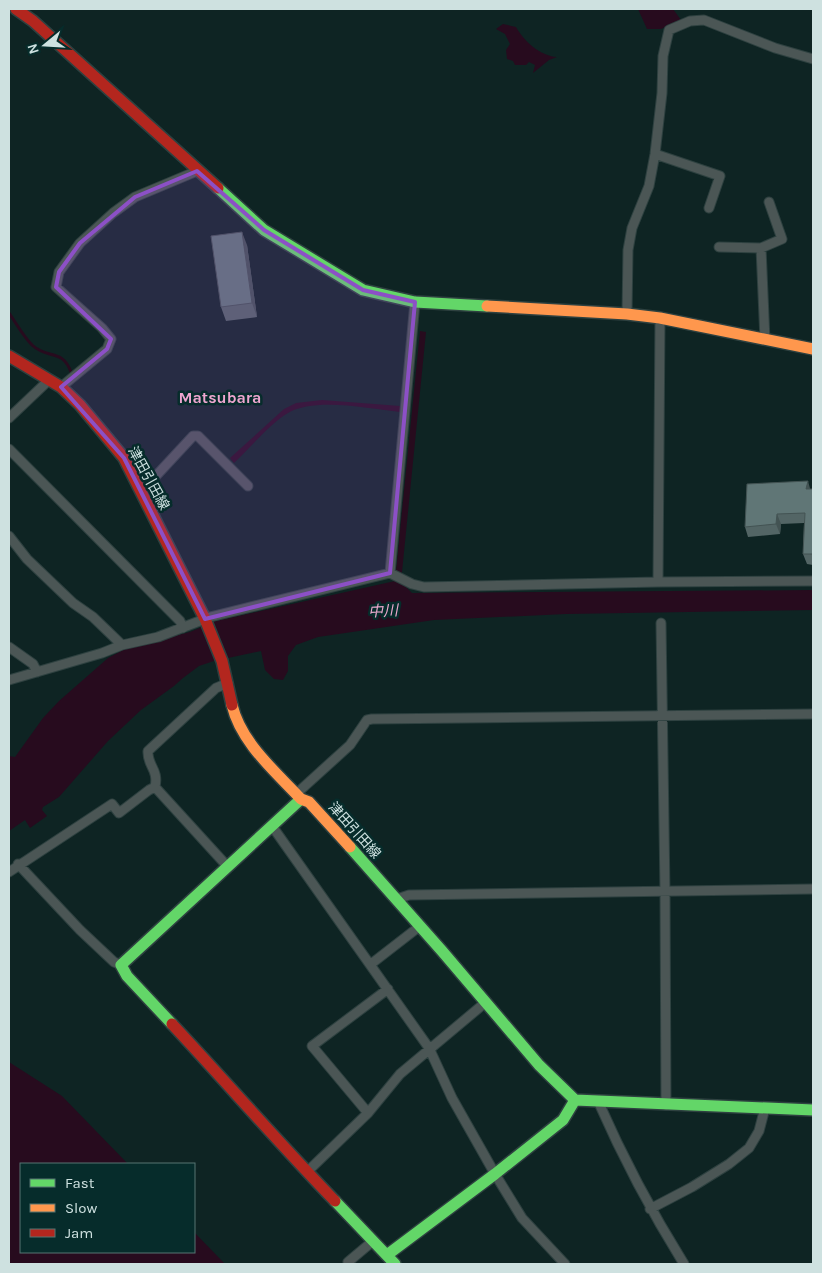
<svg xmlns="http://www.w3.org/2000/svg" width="822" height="1273" viewBox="0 0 822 1273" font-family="Karla,'Noto Sans JP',sans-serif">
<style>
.water{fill:#270b1e}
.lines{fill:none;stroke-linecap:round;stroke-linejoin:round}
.stream{stroke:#270b1e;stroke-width:3}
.street-casing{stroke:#2e4140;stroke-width:11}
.fast-casing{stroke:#2e4140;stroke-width:14}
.slow-casing{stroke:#2e4140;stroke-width:14}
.jam-casing{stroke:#2e4140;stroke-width:14}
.street{stroke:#4b5655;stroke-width:9}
.fast{stroke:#63d668;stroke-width:11}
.slow{stroke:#ff974d;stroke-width:11}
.jam{stroke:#b3261e;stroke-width:11}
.wall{fill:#536565}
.shaded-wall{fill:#435353}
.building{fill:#607676;stroke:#435353}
.marked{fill:#8c50c6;fill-opacity:0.2;stroke:#8c50c6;stroke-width:4;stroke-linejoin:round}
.labels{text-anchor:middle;stroke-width:5;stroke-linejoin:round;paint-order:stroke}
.street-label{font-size:14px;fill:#cee1e0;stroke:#062c2b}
.water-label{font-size:15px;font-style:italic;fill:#eca9cf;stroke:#062c2b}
.quarter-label{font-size:16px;font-weight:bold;fill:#eea6d0;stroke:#062c2b}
</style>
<rect width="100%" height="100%" fill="#0e2423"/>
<!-- water -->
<path class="water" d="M638 9H673L681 20 661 29H647Z
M503 24 516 27C524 41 540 56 557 57L549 60 533 73 535 65 529 62 526 65H515L513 61 507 59 506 50 510 44 505 34 496 29Z
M420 331 426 332 401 582 412 593 813 590V610L566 614 434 620 318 637 296 645 288 656V671L283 680 274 679 265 670 261 651 214 661 199 666 183 678 174 686 141 710 108 741 59 797 43 807 42 810 47 816 30 828 25 820 9 831V756L15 757 43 718 59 701 108 658 127 648 190 632 216 621 395 581Z
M322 400 400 406V412C369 409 316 397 288 413 271 423 250 448 234 463L230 458 284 409 296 403Z
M9 1062 62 1096 128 1164H21V1252H194V1232L225 1264H9Z"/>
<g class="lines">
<!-- stream -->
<path class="stream" d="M9 313C16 323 23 336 32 345 48 360 62 348 71 372"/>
<!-- street casing -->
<g class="street-casing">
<path id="street" d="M655 154 720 176 709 208
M719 247 761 248 782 239 769 202
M761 248 765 340
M627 314 628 250 632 228 649 186 655 154 662 93 663 56 669 30 690 21 704 20 775 48 813 59
M61 387 107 349 111 339 102 328 56 287 59 272 80 243 113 213 135 197 197 171
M9 418 49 380
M9 449 180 621 183 628
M141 492 193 436H198L248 486
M9 536 27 559 73 603 93 617 122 645
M390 573 415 302
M658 582 660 318
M661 623 665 892 666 1105
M9 647 33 664 37 672
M9 680 102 653 122 645 158 637 210 617 390 573 412 584 424 587 658 582 813 581
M228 683 216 688 148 751C147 766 159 769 155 787L228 867
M296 794 350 745 367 720 372 719 813 714
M272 826 429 1048 452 1098 495 1174 522 1218 565 1264
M18 864 80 930 114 962 121 965
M9 872 112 804 119 813 149 790 155 787
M397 899 409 895 813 889
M371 964 420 926
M598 1101C623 1158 651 1211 684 1264
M368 1113 312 1046 388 989
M308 1171 368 1113 400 1074 486 1002
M650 1209 692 1187 729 1164 749 1148 759 1131 765 1108
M349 1264 348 1262 373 1241"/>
</g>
<!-- fast casing -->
<g class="fast-casing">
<path id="fast" d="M218 188 264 230 363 290 415 302 487 306
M350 847 442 951 539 1065 575 1100
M172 1024 127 976 121 965 301 799
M575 1100 813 1110
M335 1201 395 1264
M387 1255 495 1174 563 1120 575 1100"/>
</g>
<!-- slow casing -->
<g class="slow-casing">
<path id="slow" d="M487 306 627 314 660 318 813 349
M232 705C241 743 276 772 301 799L309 802 350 847"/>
</g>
<!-- jam casing -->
<g class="jam-casing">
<path id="jam" d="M16 9 33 21 218 188
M9 356 61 387 80 405 124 458 205 619 222 661 232 705
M172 1024C227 1083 279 1143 335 1201"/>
</g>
<!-- street -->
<use href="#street" class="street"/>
<!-- fast -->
<use href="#fast" class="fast"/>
<!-- slow -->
<use href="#slow" class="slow"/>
<!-- jam -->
<use href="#jam" class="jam"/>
</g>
<!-- wall -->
<path class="wall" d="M247 245 257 317 226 321 221 307Z
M810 489H813V565L807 564 803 554 804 523 781 524 780 534 748 537 745 527Z"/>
<!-- shaded-wall -->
<path class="shaded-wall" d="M242 232 247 245 257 317 252 303Z
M808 481 811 492 806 489Z
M777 514 781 524 780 534 776 524Z"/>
<!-- building -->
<path class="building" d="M242 232 252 303 221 307 211 236Z
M808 481 806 489H813V554H803L805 513 777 514 776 524 745 527 747 484Z"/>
<!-- marked area -->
<path class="marked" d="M197 171 264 230 363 290 415 302 390 573 205 619 124 458 61 387 107 349 111 339 56 287 59 272 80 243 135 197Z"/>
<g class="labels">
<!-- street labels -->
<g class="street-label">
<text transform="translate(149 478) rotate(61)" y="5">津田引田線</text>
<text transform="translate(355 830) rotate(48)" y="5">津田引田線</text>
</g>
<!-- water labels -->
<g class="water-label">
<text transform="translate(383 611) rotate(-3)" y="5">中川</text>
</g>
<!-- quarter labels -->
<g class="quarter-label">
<text x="220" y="403">Matsubara</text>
</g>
</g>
<!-- border -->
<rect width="822" height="1273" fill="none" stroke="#cee1e0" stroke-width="20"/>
<!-- legend -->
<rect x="20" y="1163" width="175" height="90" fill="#062c2b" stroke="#567473"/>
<rect x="30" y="1179" width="25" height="8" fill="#63d668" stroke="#567473"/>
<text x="65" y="1188" font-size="15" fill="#cee1e0">Fast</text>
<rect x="30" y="1204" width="25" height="8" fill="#ff974d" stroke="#567473"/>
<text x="65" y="1213" font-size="15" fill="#cee1e0">Slow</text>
<rect x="30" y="1229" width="25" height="8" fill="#b3261e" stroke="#567473"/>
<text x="65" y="1238" font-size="15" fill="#cee1e0">Jam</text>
<!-- north arrow -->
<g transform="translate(45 45) rotate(252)" stroke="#062c2b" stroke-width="4" paint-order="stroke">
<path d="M0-4L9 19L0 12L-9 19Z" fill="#cee1e0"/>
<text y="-8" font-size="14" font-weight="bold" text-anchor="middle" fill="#cee1e0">N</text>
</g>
</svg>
